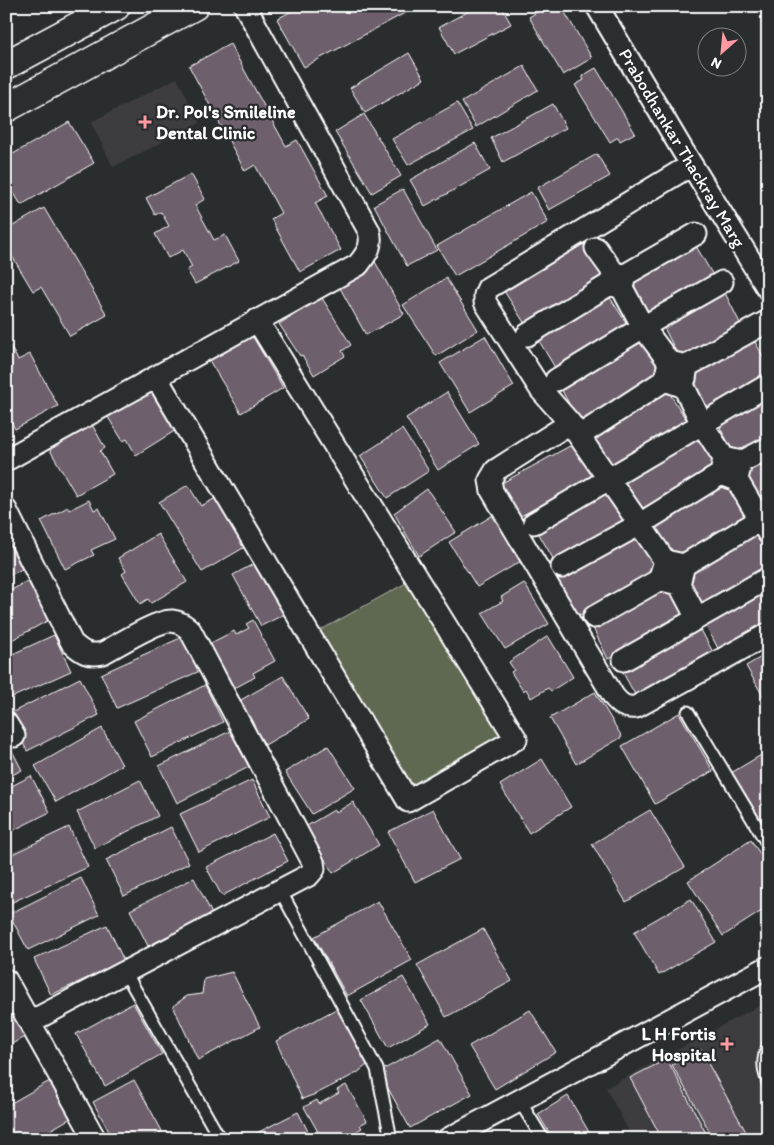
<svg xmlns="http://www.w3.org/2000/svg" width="774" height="1145" viewBox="0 0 774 1145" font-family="Itim,sans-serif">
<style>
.built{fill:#3e3c41}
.green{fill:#5e6951;stroke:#aeb4a8}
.building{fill:#6e5f6c;stroke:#fff}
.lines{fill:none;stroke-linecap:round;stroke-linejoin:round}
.lane-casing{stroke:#fff;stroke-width:15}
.street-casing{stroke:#fff;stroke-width:25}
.secondary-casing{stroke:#fff;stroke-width:31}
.lane{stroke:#2a2d2e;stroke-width:11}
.street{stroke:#2a2d2e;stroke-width:21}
.secondary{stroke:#2a2d2e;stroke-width:28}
.poi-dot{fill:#ff9aa2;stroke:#2a2d2e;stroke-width:2}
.labels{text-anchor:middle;stroke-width:4.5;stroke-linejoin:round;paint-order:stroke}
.poi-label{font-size:18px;font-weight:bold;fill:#fff;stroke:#2a2d2e;text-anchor:start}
.street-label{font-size:18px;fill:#fff;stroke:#2a2d2e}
</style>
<rect width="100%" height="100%" fill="#2a2d2e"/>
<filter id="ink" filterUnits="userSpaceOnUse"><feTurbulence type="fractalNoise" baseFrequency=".02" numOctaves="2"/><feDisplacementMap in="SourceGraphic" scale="10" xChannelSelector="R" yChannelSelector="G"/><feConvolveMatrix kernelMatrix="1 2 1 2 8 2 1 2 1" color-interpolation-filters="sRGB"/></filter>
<g filter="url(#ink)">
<!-- built -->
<path class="built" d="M177 78 200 123 113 167 91 122Z
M768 1001V1139H633L606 1088Z"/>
<!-- green -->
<path class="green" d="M426 572 517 734 410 793 319 631Z"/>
<!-- building -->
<path class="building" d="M301 6H418L304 67 277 19Z
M478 6H501L511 24 454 54 439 27Z
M547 6H561L592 58 563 75 529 17Z
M230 44 286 146 297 140 328 196 315 203 341 250 300 272 271 219 281 213 255 165 245 171 189 66Z
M409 53 424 79 365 113 350 88Z
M524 66 538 90 476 127 462 102Z
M596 68 635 133 620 141 618 137 610 142 575 85 584 80 582 76Z
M457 103 473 130 408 165 392 139Z
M553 104 566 128 503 162 491 138Z
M364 114 401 176 372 193 335 132Z
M69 122 94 163 21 205 14 193 6 197V158Z
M475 143 490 170 425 206 410 180Z
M597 154 610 176 549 210 537 188Z
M191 174 205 199 195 205 214 240 225 235 239 261 195 284 187 270 192 267 183 250 168 258 155 234 169 226 161 212 155 215 146 198Z
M403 189 437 250 407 266 374 205Z
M531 192 548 222 455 276 437 246Z
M44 208 107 315 70 336 41 287 33 291 6 246V230Z
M693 241 714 277 647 315 627 279Z
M582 242 603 275 525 324 504 291Z
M373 258 404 314 366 335 335 279Z
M446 278 478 330 436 356 403 305Z
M607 293 629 327 557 371 536 336Z
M725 293 743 329 681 361 662 324Z
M322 298 351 345 342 351 345 356 314 375 302 355 300 356 279 324Z
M250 332 283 388 241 413 207 357Z
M485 336 514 386 470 412 440 363Z
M753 338 768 365V378L709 410 689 374Z
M6 339 18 360 30 354 58 406 15 429 6 413Z
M644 341 663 376 579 422 560 387Z
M152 386 176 430 136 455 127 439 123 441 106 414Z
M665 386 687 421 611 469 589 434Z
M447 392 479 444 438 470 406 418Z
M768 396V441L736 457 717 422Z
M90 421 105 448 100 451 113 474 76 495 47 445Z
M402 429 429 471 387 498 360 456Z
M700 434 722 470 639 518 617 482Z
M579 441 597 475 519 517 500 484Z
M768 458V506L760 511 739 474Z
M727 477 750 515 675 559 652 521Z
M188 485 201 506 216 498 245 547 202 572 159 502Z
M427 489 456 532 419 556 394 513Z
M606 489 626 522 555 562 536 529Z
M89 500 94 510 99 508 115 539 91 550 94 555 65 569 41 521 68 507 69 510Z
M495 514 523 560 477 587 449 542Z
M637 530 660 569 576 617 555 578Z
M758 533 768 551V572L702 610 682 576Z
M158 534 187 582 151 603 148 599 140 604 122 574 126 571 118 558Z
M6 537 22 569 6 577Z
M259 561 287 613 261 626 233 575Z
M28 581 49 620 6 643V593Z
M524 583 549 624 505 649 482 613 503 601 501 597Z
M671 584 690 617 608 659 592 626Z
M768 590V626L720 652 705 624Z
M253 620 275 661 253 673 255 677 231 690 207 645 234 631 236 635 249 628 246 624Z
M700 628 716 658 638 700 622 671Z
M54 635 71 671 6 700V657Z
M187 635 202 670 117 708 101 674Z
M548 636 573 677 551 691 548 688 531 698 526 689 523 691 511 672 514 670 509 662Z
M768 653V705L746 666Z
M283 676 309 719 265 745 239 701Z
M80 678 99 715 27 751 9 714Z
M205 685 223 722 152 757 134 721Z
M595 692 622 737 576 764 550 718Z
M679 713 713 771 655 804 622 746Z
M102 728 122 765 56 802 35 766Z
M230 731 249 767 177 803 159 766Z
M6 739 22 770 6 778Z
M328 746 355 788 312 814 285 772Z
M768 751V827L766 828 731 773Z
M542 759 571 807 529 833 500 785Z
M31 776 50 812 6 834V789Z
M140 780 158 816 95 848 77 812Z
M252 780 270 817 199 852 180 814Z
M353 802 379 845 333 873 305 827 334 810 335 813Z
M433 809 460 859 415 882 388 832Z
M650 810 685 867 626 902 592 844Z
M69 827 88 867 6 905V857Z
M171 827 189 863 124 896 106 860Z
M273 833 288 861 222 896 206 867Z
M751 840 768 866V907L723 936 688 881Z
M81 878 99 915 28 950 9 914Z
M194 878 212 914 148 946 130 910Z
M691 899 716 942 659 975 634 932Z
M378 901 412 960 347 996 314 937Z
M107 925 124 961 51 995 34 959Z
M483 929 512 981 446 1017 417 965Z
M232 972 260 1027 198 1060 173 1006 187 996 202 994 204 979Z
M403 977 430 1024 388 1048 361 1000Z
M6 1000 30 1034 6 1047Z
M133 1003 162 1054 105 1086 76 1034Z
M338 1008 354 1035 367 1065 357 1073 316 1094 302 1099 276 1041Z
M530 1010 556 1052 495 1089 469 1046Z
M440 1038 472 1094 410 1128 379 1072Z
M700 1049 750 1139H714L672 1065Z
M667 1059 709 1139H662L630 1078Z
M55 1078 76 1115 35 1139H6V1106Z
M134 1080 162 1131 149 1139H113L93 1102Z
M346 1085 367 1121 360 1125 362 1128 344 1138 341 1134 332 1139H322L304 1107 317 1100 319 1104 339 1093 337 1090Z
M568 1096 593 1139H553L538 1114Z
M298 1112 312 1139H245Z"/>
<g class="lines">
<!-- lane casing -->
<g class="lane-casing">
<path id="lane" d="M688 712 768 845
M280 890 377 1069 391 1139
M125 972 220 1139
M768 1047C762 1058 763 1070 768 1082
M519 1100 543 1139"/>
</g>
<!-- street casing -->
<g class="street-casing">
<path id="street" d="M597 6 683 151 768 289
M691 165 488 288 485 295V302L541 390 570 423 496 470 490 480 492 491 614 697C621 705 625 708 636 707L768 634
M596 248 614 273 625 275
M610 284 622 288 643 327 669 362 687 366
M622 288 625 275 696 234
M527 335 610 284 614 273
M156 377 408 801 516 739 257 320
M685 379 687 366 768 321
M556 380 643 327 722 282
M665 380 684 387 702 424 724 458 741 462
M570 423 665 561 684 565
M579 436 665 380 669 362
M6 460 358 265C367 253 373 246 369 231L245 6
M721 474 737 480 768 533
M738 475 741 462 768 448
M6 510 72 643C83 653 88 656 103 653 118 645 157 620 172 621 180 622 184 625 190 630L313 862 314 869 309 875 30 1022
M534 523 768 385
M562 567 640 524 721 474 724 458
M666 581 679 584 697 618
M679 584 684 565 768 515
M594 617 659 580 665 561
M624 660 768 578
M6 723 14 736
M6 980 95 1139
M448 1139 768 967"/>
</g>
<!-- secondary casing -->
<g class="secondary-casing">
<path id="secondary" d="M6 65 116 6
M6 108 194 6"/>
</g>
<!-- lane -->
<use href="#lane" class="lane"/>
<!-- street -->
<use href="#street" class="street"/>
<!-- secondary -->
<use href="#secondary" class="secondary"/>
</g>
</g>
<!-- markers -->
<g class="poi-dot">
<path d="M142.5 114.5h5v5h5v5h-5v5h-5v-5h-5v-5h5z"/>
<path d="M724.5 1036.5h5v5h5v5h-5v5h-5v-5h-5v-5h5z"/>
</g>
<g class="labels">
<!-- poi labels -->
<g class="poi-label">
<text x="156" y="118">Dr. Pol's Smileline<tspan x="156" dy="21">Dental Clinic</tspan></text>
<text x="716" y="1040" text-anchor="end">L H Fortis<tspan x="716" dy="21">Hospital</tspan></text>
</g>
<!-- street labels -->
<g class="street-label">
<text transform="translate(682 148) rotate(59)" y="6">Prabodhankar Thackray Marg</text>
</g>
</g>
<!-- margin -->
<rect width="774" height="1145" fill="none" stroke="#2a2d2e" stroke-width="25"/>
<rect x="12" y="12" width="749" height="1120" fill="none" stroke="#fff" stroke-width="2" filter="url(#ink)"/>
<!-- north arrow -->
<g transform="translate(722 52) rotate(207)"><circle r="24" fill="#2a2d2e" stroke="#7f8182"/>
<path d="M0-4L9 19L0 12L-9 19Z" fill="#ff9aa2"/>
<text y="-8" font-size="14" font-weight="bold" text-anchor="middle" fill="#ffffff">N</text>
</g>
</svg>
